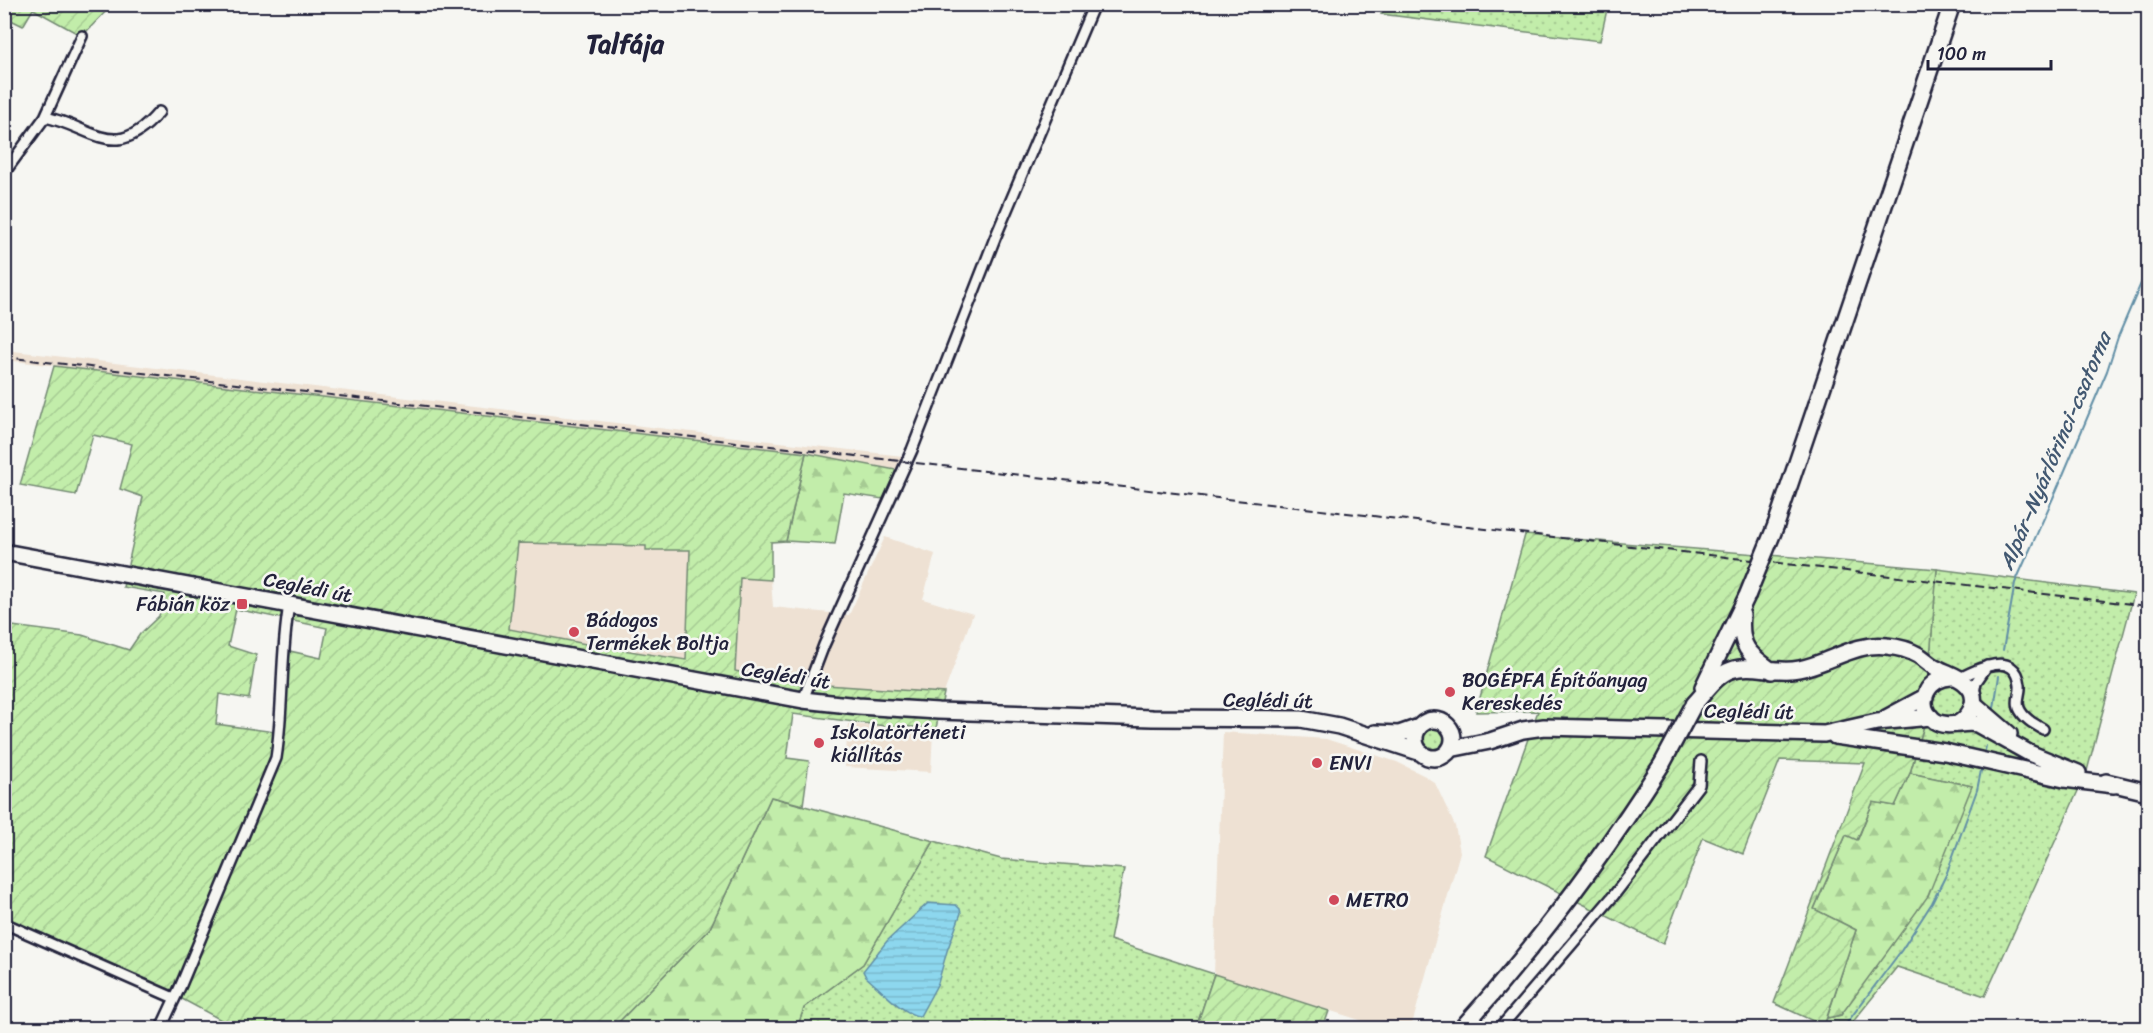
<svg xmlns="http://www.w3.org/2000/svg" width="2153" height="1033" viewBox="0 0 2153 1033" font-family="Sriracha,sans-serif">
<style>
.built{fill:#eee1d3}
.grass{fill:url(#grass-dots);stroke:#728872;stroke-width:1.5}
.forest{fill:url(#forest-firs);stroke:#728872;stroke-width:1.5}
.garden{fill:url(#garden-furrows);stroke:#728872;stroke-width:1.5;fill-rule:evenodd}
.water{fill:url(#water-rules);stroke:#628fa6;stroke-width:1.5}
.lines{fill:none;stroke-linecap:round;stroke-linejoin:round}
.stream{stroke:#628fa6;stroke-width:2}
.minor-casing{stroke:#22223b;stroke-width:14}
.primary-casing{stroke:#22223b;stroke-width:20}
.minor{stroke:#f6f6f2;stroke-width:9}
.primary{stroke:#f6f6f2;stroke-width:15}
.rail{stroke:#22223b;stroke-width:2;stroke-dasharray:9 4.5;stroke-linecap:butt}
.primary-bridge-casing{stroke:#22223b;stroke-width:20;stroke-linecap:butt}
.primary-bridge{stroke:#f6f6f2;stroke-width:15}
.poi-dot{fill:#d1495b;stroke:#f6f6f2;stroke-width:2}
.labels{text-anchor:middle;stroke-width:5;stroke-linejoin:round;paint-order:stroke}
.street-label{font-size:20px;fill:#22223b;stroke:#f6f6f2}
.poi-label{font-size:20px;fill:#22223b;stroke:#f6f6f2;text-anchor:start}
.water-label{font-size:21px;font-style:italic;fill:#425871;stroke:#f6f6f2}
.district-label{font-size:26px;font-weight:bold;fill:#22223b;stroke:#f6f6f2}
</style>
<defs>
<pattern id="grass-dots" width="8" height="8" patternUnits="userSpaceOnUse" patternTransform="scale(1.5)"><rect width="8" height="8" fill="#c2edaa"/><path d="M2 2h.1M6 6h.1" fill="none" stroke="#a6cb93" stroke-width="1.8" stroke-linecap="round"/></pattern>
<pattern id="forest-firs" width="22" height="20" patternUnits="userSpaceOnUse" patternTransform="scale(1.5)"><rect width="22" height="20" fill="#c2edaa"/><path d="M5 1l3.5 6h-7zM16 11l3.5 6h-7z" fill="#a6cb93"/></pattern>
<pattern id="garden-furrows" width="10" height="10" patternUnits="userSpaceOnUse" patternTransform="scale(1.5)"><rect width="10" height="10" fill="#c2edaa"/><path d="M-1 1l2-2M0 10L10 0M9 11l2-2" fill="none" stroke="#a6cb93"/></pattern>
<pattern id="water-rules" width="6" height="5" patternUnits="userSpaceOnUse" patternTransform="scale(1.5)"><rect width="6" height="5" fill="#8dd7ee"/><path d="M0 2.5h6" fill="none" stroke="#79b8cd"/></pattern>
</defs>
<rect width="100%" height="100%" fill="#f6f6f2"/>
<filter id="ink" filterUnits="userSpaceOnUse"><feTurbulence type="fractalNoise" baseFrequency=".0167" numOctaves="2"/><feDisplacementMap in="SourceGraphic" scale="12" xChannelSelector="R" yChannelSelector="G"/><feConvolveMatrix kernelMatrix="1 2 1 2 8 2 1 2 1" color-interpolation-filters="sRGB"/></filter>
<g filter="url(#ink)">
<!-- built -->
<path class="built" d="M5 350 709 434 903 456 896 470 806 453 5 360Z
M885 537 935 554 923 599 973 614 944 693 796 683 735 671 740 578 771 580 773 607 849 615Z
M518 543 646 546V550H691L686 660 591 645 509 630Z
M848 724 933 730 931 772 845 767Z
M1223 732 1326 739 1397 762 1425 776 1435 783 1455 826 1460 852 1411 1028H1385L1214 974Z"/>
<!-- grass -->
<path class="grass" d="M1385 4H1608V5L1600 41 1381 14Z
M1937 569 2134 594 2087 771 1985 996 1897 967 1848 1028 1824 1026 1827 1018 1841 1015 1972 786 1910 773 1925 722Z
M1419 738a15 15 0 1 1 30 0a15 15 0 1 1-30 0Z
M934 841 1001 859 1124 869 1110 940 1214 974 1196 1028H797L804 1008 863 964Z"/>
<!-- forest -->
<path class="forest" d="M806 453 896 470 883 499 844 493 835 544 786 541Z
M1910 773 1972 786 1928 896 1841 1015 1827 1018 1856 930 1814 909 1846 835 1858 839 1873 802 1895 806Z
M771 797 934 841 863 964 804 1008 797 1028H613L710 928Z"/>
<!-- garden -->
<path class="garden" d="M4 5H112L82 36 33 9 23 26 5 17Z
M54 366 806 453 786 541 771 542V580L740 578 735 671 796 683 944 693 936 728 885 726 793 714 787 758 809 761 803 805 771 797 710 928 613 1028H236L171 993 7 927 5 931V625L82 635 129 650 140 634 159 616 165 594 123 587 143 497 120 489 132 444 93 435 76 495 20 485ZM518 543 646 546V550H690L686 660 591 645 509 629ZM236 609 327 628 321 658 281 649 275 732 216 724 219 694 249 699 256 655 228 646Z
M1525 535 1937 569 1925 722 1910 773 1895 806 1873 802 1857 840 1846 835 1814 909 1856 930 1824 1026 1774 1003 1865 763 1780 760 1743 854 1703 838 1663 944 1486 856 1538 711 1476 712Z
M1214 974 1329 1011 1323 1028H1196Z"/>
<!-- water -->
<path class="water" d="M928 903 956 905 960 909 961 913 947 951 938 983 920 1016C905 1016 879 988 866 977L863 971 887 941Z"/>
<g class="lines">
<!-- stream -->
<path class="stream" d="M2003 650 2015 583 2057 489 2107 371 2118 337 2148 267
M1994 708 1999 676
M1984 755 1986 746
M1843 1028 1901 951 1932 903 1946 875 1977 790 1982 766"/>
<!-- minor casing -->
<g class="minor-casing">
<path id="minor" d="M45 117C94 127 115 164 159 112
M4 173 45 117 82 36
M1960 678C1977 669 2016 649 2020 685 2021 693 2016 700 2019 708 2023 718 2034 724 2043 729
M1974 693 1976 682 1987 666
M803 700 824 645 912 450 995 238 1094 4
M6 924 174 998
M161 1028 181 985 276 758C284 707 280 656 289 605
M1500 1028 1614 895 1699 785 1701 761"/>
</g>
<!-- primary casing -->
<g class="primary-casing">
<path id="primary" d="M1776 525 1952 4
M4 552 803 700 858 706 938 711 1152 718 1301 719 1339 726 1422 753
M1742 615C1739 646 1748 654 1772 671
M1954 677C1929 675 1912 705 1935 721 1947 729 1963 721 1977 724L2029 753 2078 773
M1703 687 1747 596
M1973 703 2009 734
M1694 704C1705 693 1716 675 1731 670 1752 663 1777 674 1799 669 1830 663 1855 642 1887 646 1897 647 1909 650 1918 655 1925 659 1930 665 1937 668 1946 673 1958 676 1965 683 1981 696 1972 716 1957 724
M1886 718 1925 697
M1415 739a19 19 0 1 1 38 0a19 19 0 1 1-38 0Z
M1375 733 1399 734 1419 727
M1835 736 1945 752 2064 779 2114 785
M1450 749 1490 741 1523 730 1544 727 1824 734 1877 722 1931 717
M2106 782 2148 792
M1462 1028C1536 946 1602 858 1662 764"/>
</g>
<!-- minor -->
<use href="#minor" class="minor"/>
<!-- primary -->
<use href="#primary" class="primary"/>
<!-- rail -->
<path class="rail" d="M4 357 2148 606"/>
<!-- primary-bridge casing -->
<g class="primary-bridge-casing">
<path id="primary-bridge" d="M1747 596 1776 525
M1662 764 1692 708"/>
</g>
<!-- primary-bridge -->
<use href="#primary-bridge" class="primary-bridge"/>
</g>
</g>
<!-- markers -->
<g class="poi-dot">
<rect x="236" y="598" width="12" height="12" rx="3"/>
<circle cx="574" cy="632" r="6"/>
<circle cx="1450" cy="692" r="6"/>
<circle cx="819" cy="743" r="6"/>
<circle cx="1317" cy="763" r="6"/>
<circle cx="1334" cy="900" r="6"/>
</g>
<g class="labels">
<!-- street labels -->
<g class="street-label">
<text transform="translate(308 587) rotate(11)" y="7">Ceglédi út</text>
<text transform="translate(786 675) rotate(9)" y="7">Ceglédi út</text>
<text transform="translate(1268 700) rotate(1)" y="7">Ceglédi út</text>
<text transform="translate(1749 711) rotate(1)" y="7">Ceglédi út</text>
</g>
<!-- poi labels -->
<g class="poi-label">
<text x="230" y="611" text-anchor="end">Fábián köz</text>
<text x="586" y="627">Bádogos<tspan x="586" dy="23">Termékek Boltja</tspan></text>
<text x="1462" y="687">BOGÉPFA Építőanyag<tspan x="1462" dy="23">Kereskedés</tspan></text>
<text x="831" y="739">Iskolatörténeti<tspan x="831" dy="23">kiállítás</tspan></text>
<text x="1329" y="770">ENVI</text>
<text x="1346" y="907">METRO</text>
</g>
<!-- water labels -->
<g class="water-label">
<text transform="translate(2055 451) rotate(-67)" y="7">Alpár–Nyárlőrinci-csatorna</text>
</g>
<!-- district labels -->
<g class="district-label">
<text x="625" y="53">Talfája</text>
</g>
</g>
<!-- margin -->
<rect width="2153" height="1033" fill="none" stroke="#f6f6f2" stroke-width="24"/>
<rect x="12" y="12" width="2129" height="1009" fill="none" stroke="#22223b" stroke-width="2" filter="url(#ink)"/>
<!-- scale -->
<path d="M1928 60v9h123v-9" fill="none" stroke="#22223b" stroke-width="3"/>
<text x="1937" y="60" font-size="18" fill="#22223b" stroke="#f6f6f2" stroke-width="4.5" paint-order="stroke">100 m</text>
</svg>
